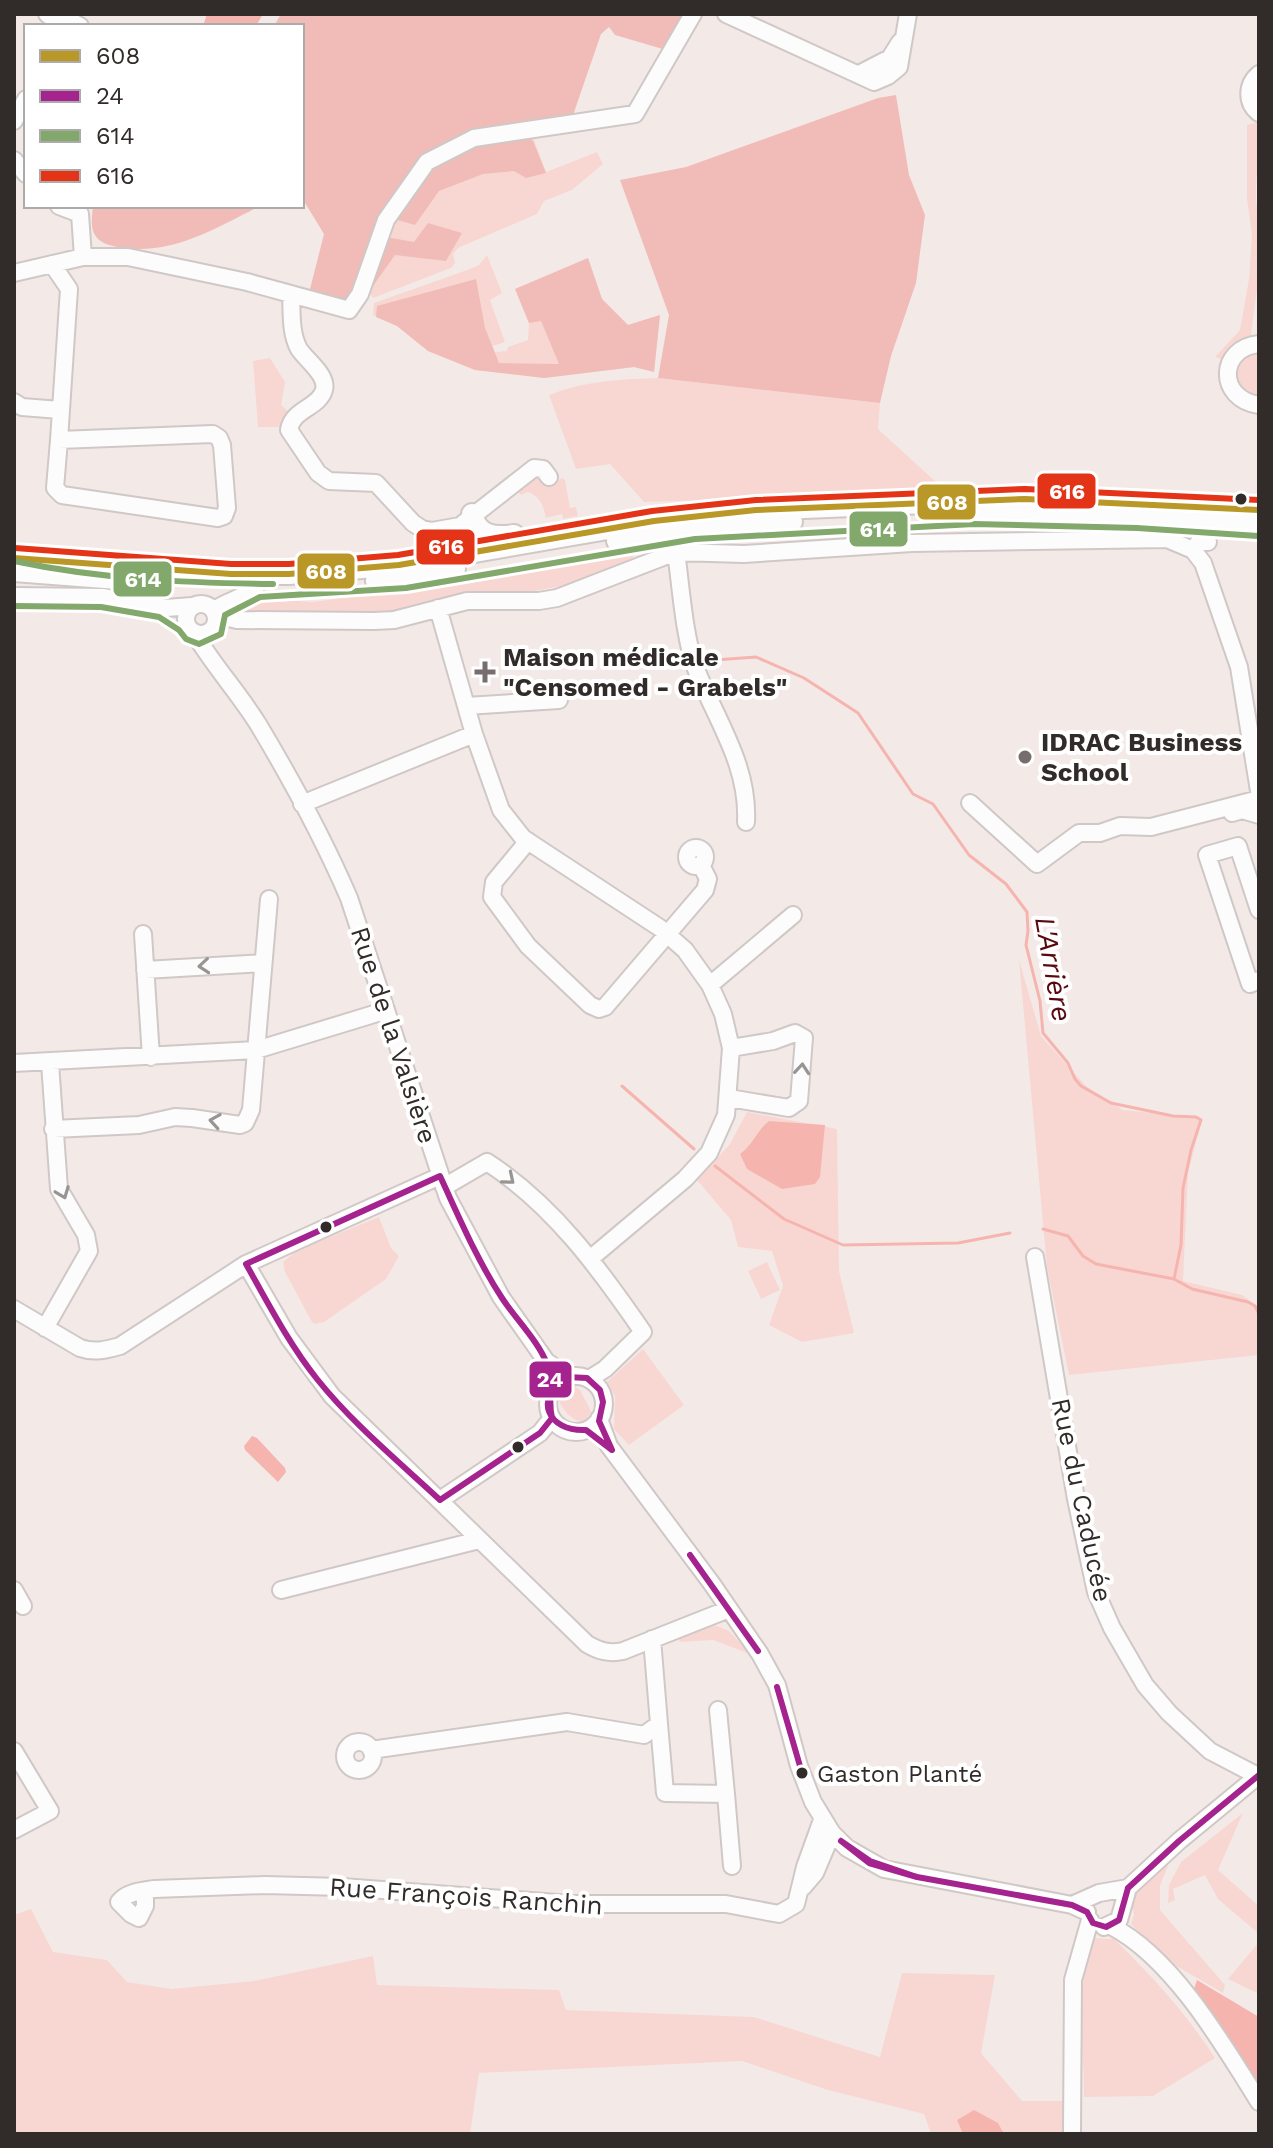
<svg xmlns="http://www.w3.org/2000/svg" width="1273" height="2148" viewBox="0 0 1273 2148" font-family="'Work Sans',sans-serif">
<style>
.green{fill:#f8d7d3}
.forest{fill:#f1bcb7}
.water{fill:#f6b4af}
.lines{fill:none;stroke-linecap:round;stroke-linejoin:round}
.stream{stroke:#f6b4af;stroke-width:3}
.minor-casing{stroke:#cfc8c6;stroke-width:20}
.major-casing{stroke:#cfc8c6;stroke-width:24}
.minor{stroke:#fdfcfc;stroke-width:16}
.major{stroke:#fdfcfc;stroke-width:20}
.bus-1-casing{stroke:#fff;stroke-width:12}
.bus-2-casing{stroke:#fff;stroke-width:12}
.bus-3-casing{stroke:#fff;stroke-width:12}
.bus-4-casing{stroke:#fff;stroke-width:12}
.bus-1{stroke:#b99828;stroke-width:6}
.bus-2{stroke:#a4238f;stroke-width:6}
.bus-3{stroke:#83a86c;stroke-width:6}
.bus-4{stroke:#e43417;stroke-width:6}
.oneway{stroke:#979493}
.bus-dot{fill:#312b2a;stroke:#fff;stroke-width:3}
.poi-dot{fill:#756e6c;stroke:#fff;stroke-width:3}
.labels{text-anchor:middle;stroke-width:8;stroke-linejoin:round;paint-order:stroke}
.bus-label{font-size:24px;fill:#312b2a;stroke:#fff;text-anchor:start}
.poi-label{font-size:26px;font-weight:bold;fill:#312b2a;stroke:#fff;text-anchor:start}
.street-label{font-size:26px;fill:#312b2a;stroke:#fff}
.water-label{font-size:28px;font-style:italic;fill:#59090d;stroke:#fff}
.line-badge{stroke:#fff;stroke-width:3}
.badge-label{font-size:22px;text-anchor:middle;font-weight:bold;fill:#fff}
</style>
<rect width="100%" height="100%" fill="#f3eae8"/>
<!-- green -->
<path class="green" d="M1258 122C1262 147 1255 173 1256 198 1258 222 1262 248 1259 273 1257 294 1253 315 1251 336L1224 360 1215 357 1240 330 1249 279 1252 234 1247 199V125Z
M533 137 546 172 597 152 603 164 572 190 544 201 537 214 458 248 453 254 455 263 451 268 373 298 364 285 382 237 429 166Z
M487 255 502 293 490 300 505 342 493 346 495 352 507 351 508 347 528 340 529 323 515 289 588 258 602 299 628 325 660 315 654 372 634 367 544 378 475 370 428 351 397 326 373 315 374 303 470 269 479 265Z
M1259 352V398L1242 391C1233 373 1236 356 1259 352Z
M270 358 285 382 281 405 291 414 285 427H258L253 361Z
M658 378 880 403 878 429 948 493 644 502 610 464 576 469 549 395C584 381 620 379 658 378Z
M537 474 546 487 562 478 565 480 570 508 576 507 578 516 563 519 562 514 546 518C543 506 541 497 528 492L521 495 514 487Z
M639 544 631 561 568 585 528 592 465 594 405 611 227 615 226 608 252 597 312 602 381 593Z
M1019 960 1041 1036 1086 1086 1123 1110 1202 1118 1188 1173 1183 1281 1242 1295 1259 1307V1355L1069 1375 1047 1267Z
M747 1112 837 1129 839 1271 854 1333 802 1342 769 1325 783 1286 772 1251 738 1247 731 1220 697 1180 730 1144Z
M379 1217 391 1248 399 1256 386 1279 324 1322 315 1324 312 1322 285 1272 283 1262 296 1251Z
M767 1262 780 1290 761 1299 748 1271Z
M643 1349 684 1405 629 1445 614 1429 615 1396 607 1382Z
M571 1384 580 1390 591 1411 586 1422C569 1421 564 1410 556 1396L562 1386Z
M712 1624 729 1631 750 1654 713 1640 680 1642 677 1637Z
M1243 1813 1218 1870 1259 1906V1934L1218 1899 1205 1875 1173 1889 1175 1900 1168 1903 1169 1885 1181 1862Z
M1169 1863 1160 1886V1910L1225 1985 1223 1993 1166 1960 1131 1924 1134 1915 1131 1897Z
M31 1909 53 1952 107 1960 127 1982 172 1989 254 1981 373 1956 377 1985 559 1990 566 2010 754 2017 880 2057 902 1973 995 1975 981 2053 1022 2101H1064L1065 2134H931L924 2114 828 2090 742 2061 479 2073 470 2134H14V1915Z
M1093 1938 1114 1939C1152 1976 1186 2013 1215 2058L1153 2096 1084 2097C1084 2054 1076 1974 1093 1938Z
M1259 1942V1994L1228 1979Z"/>
<!-- forest -->
<path class="forest" d="M281 14H686L666 50 615 35 609 27 601 34 571 121 426 156 353 296 340 303 308 297 324 234 302 198V26H274Z
M896 95 909 175 925 215 916 283 891 356 880 403 658 378 669 315 620 180 686 167 878 98Z
M529 138 533 141 546 173 526 178 514 171 483 174 439 191 415 225 394 219 431 169 477 146Z
M93 206H260C214 229 170 257 117 247 91 242 90 230 93 206Z
M428 223 462 233 446 261 395 255 373 286 367 284 386 237 414 242Z
M588 258 602 299 628 325 660 315 654 372 634 367 544 378 475 370 428 351 397 326 376 317 377 306 476 279 485 328 499 363 559 364 541 321 529 323 515 289Z"/>
<!-- water -->
<path class="water" d="M207 14H263L256 26H203Z
M769 1121 825 1125 820 1177 815 1184 782 1189 747 1169 740 1154C753 1145 757 1130 769 1121Z
M252 1436 257 1438 285 1468 286 1472 278 1482 245 1450 244 1446Z
M1197 1980 1259 2017V2086L1229 2038 1194 1989Z
M974 2110 998 2123 1004 2134H963L957 2120Z"/>
<g class="lines">
<!-- stream -->
<path class="stream" d="M701 661 756 657 804 678 858 713 913 794 933 804 969 855 1006 884 1027 912 1028 931 1026 945 1040 1001 1043 1033 1068 1063 1075 1079 1081 1086 1111 1103 1173 1116 1196 1117 1201 1120 1191 1150 1183 1188 1181 1245 1174 1279
M622 1086 694 1149
M715 1166 784 1219 843 1245 958 1243 1010 1233
M1043 1229 1068 1236 1083 1256 1096 1264 1174 1279 1192 1289 1248 1302 1255 1306 1259 1314"/>
<!-- minor casing -->
<g class="minor-casing">
<path id="minor" d="M47 14 63 26
M726 14 874 82 888 76 899 67 908 14
M67 19 80 26
M859 74 890 58 900 42
M1259 74C1246 85 1246 103 1259 113
M14 121 26 99
M14 160 26 174
M59 206 80 214 83 257
M52 264 69 289 59 440 213 434 219 438 222 445 227 508 224 516 218 518 62 495 55 488 59 440
M14 273 83 257H128L247 282 349 310 360 294 386 220 427 162 474 138 635 114 693 14
M291 294C292 311 290 333 299 349 306 360 328 375 324 390 319 408 292 409 289 430L318 473 329 481 376 483 413 523 422 529 432 531 460 526 534 468 543 469 549 477
M1259 344C1218 348 1217 399 1259 405
M14 402 22 407 60 410
M1193 550 1199 542H1208
M676 552C681 587 684 637 696 669 716 720 749 765 746 822
M14 596 102 597 166 608 192 606
M186 619a15 15 0 1 1 30 0a15 15 0 1 1-30 0Z
M438 608 474 734 501 810 523 838 660 928 685 950 710 985 723 1014 731 1048 726 1115 709 1153 685 1179 591 1258
M214 610C229 600 244 598 256 587
M216 615 237 620 374 621 394 620 467 601H539L557 598 676 552 744 554 912 543 1167 539 1193 550 1203 563 1239 667 1259 791
M194 633C213 665 238 692 258 724 291 779 323 838 349 898L448 1198 501 1297 546 1361 568 1377
M466 706 559 700
M970 803 1037 864 1079 833H1100L1120 826 1151 827 1259 799
M302 804 474 734
M1232 813 1242 810 1259 815
M528 841 494 882 492 897 528 946 590 1005 599 1009 605 1007 705 890 708 879 701 865
M687 857a9 9 0 1 1 18 0a9 9 0 1 1-18 0Z
M1259 910 1238 846 1207 855 1250 984 1259 980
M143 934 151 1057
M145 970 263 963
M710 985 793 915
M14 1063 256 1050 384 1011
M729 1098 789 1108 799 1101 804 1038 795 1033 773 1041 731 1048
M53 1129 139 1125 175 1117 192 1118 240 1125 245 1123 251 1110 269 899
M440 1176 246 1264 289 1338 332 1396 587 1644C599 1651 609 1654 623 1651L729 1609
M444 1187 487 1162C553 1205 599 1268 643 1332L605 1369 589 1379
M1035 1257 1076 1499 1096 1592 1112 1628 1145 1685 1169 1713 1210 1751 1258 1776
M14 1309 80 1348C94 1353 106 1350 120 1346L246 1264
M45 1328 89 1251 86 1235 59 1189 50 1063
M548 1404a28 28 0 1 1 56 0a28 28 0 1 1-56 0Z
M599 1419 609 1446 712 1584 760 1654 777 1685 799 1766 813 1802 832 1833 847 1848 884 1869 1072 1905 1087 1912
M440 1500 540 1433 552 1418
M14 1590 23 1606
M281 1590 479 1540
M659 1724 665 1793 726 1794 718 1710
M345 1756a14 14 0 1 1 28 0a14 14 0 1 1-28 0Z
M371 1750 567 1722 644 1735 659 1724 652 1639
M14 1751 50 1811 14 1830
M726 1794 732 1866
M803 1887 815 1873 832 1833
M145 1891V1906L139 1918 131 1914 119 1902C127 1892 142 1891 154 1889L265 1885 342 1887 571 1904H726L779 1914 796 1904 805 1867 822 1820
M1072 1905 1099 1893 1128 1888 1179 1841 1259 1775
M1111 1926C1172 1957 1223 2044 1259 2102
M1104 1927 1119 1920 1128 1888
M1072 2134 1073 1980 1090 1920"/>
</g>
<!-- major casing -->
<g class="major-casing">
<path id="major" d="M472 514C477 536 494 538 514 535
M955 515 1137 518 1259 526
M617 541 694 529 792 522
M14 558 231 574H289L399 565 654 521 756 510 1025 499 1259 510
M14 571 144 581
M376 581 455 569"/>
</g>
<!-- minor -->
<use href="#minor" class="minor"/>
<!-- major -->
<use href="#major" class="major"/>
<!-- bus-1 casing -->
<g class="bus-1-casing">
<path id="bus-1" d="M14 558 231 574H289L399 565 654 521 756 510 1025 499 1259 510"/>
</g>
<!-- bus-2 casing -->
<g class="bus-2-casing">
<path id="bus-2" d="M440 1176C459 1217 477 1260 502 1298 515 1318 539 1342 547 1364 555 1387 547 1396 552 1418L540 1433 440 1500C398 1461 353 1424 317 1379 289 1344 268 1303 246 1264Z
M567 1377 587 1378 600 1390 603 1402 599 1421 612 1450 586 1430C547 1432 533 1397 567 1377Z
M690 1555 758 1651
M690 1555 758 1651
M777 1687 802 1773
M777 1687 802 1773
M841 1841 870 1861 917 1877
M841 1841 869 1863 917 1877
M917 1877 1072 1905
M1128 1888 1179 1841 1259 1775
M1072 1905 1087 1912 1093 1923 1106 1927 1119 1920 1128 1888"/>
</g>
<!-- bus-3 casing -->
<g class="bus-3-casing">
<path id="bus-3" d="M14 561C99 579 186 583 273 584
M14 606 101 607 159 617 179 630 186 639 199 644 221 634 225 615 260 597 406 588 695 539 974 524 1137 528 1258 536"/>
</g>
<!-- bus-4 casing -->
<g class="bus-4-casing">
<path id="bus-4" d="M15 548 231 564H289L398 555 652 511 756 500 1025 489 1259 500"/>
</g>
<!-- bus-1 -->
<use href="#bus-1" class="bus-1"/>
<!-- bus-2 -->
<use href="#bus-2" class="bus-2"/>
<!-- bus-3 -->
<use href="#bus-3" class="bus-3"/>
<!-- bus-4 -->
<use href="#bus-4" class="bus-4"/>
</g>
<!-- one-way arrows -->
<defs><path id="oneway-chevron" d="M-2-3.5L2.5 0L-2 3.5" fill="none" stroke-width="1.6" stroke-linecap="round" stroke-linejoin="round" transform="scale(2)"/></defs>
<g class="oneway">
<use href="#oneway-chevron" transform="translate(204 966) rotate(175)"/>
<use href="#oneway-chevron" transform="translate(802 1069) rotate(-85)"/>
<use href="#oneway-chevron" transform="translate(215 1121) rotate(-171)"/>
<use href="#oneway-chevron" transform="translate(509 1179) rotate(40)"/>
<use href="#oneway-chevron" transform="translate(63 1193) rotate(69)"/>
</g>
<!-- markers -->
<g class="bus-dot">
<circle cx="1241" cy="499" r="7"/>
<circle cx="326" cy="1227" r="7"/>
<circle cx="518" cy="1447" r="7"/>
<circle cx="802" cy="1773" r="7"/>
</g>
<g class="poi-dot">
<path d="M481 660h8v8h8v8h-8v8h-8v-8h-8v-8h8z"/>
<circle cx="1025" cy="757" r="8"/>
</g>
<g class="labels">
<!-- bus labels -->
<g class="bus-label">
<text x="817" y="1782">Gaston Planté</text>
</g>
<!-- poi labels -->
<g class="poi-label">
<text x="503" y="666">Maison médicale<tspan x="503" dy="30">"Censomed - Grabels"</tspan></text>
<text x="1041" y="751">IDRAC Business<tspan x="1041" dy="30">School</tspan></text>
</g>
<!-- street labels -->
<g class="street-label">
<text transform="translate(394 1035) rotate(72)" y="9">Rue de la Valsière</text>
<text transform="translate(1082 1500) rotate(78)" y="9">Rue du Caducée</text>
<text transform="translate(466 1896) rotate(4)" y="9">Rue François Ranchin</text>
</g>
<!-- water labels -->
<g class="water-label">
<text transform="translate(1054 969) rotate(80)" y="10">L'Arrière</text>
</g>
</g>
<g class="line-badge">
<rect x="1036" y="472" width="61" height="38" rx="8" fill="#e43417"/>
<rect x="916" y="483" width="61" height="38" rx="8" fill="#b99828"/>
<rect x="848" y="510" width="61" height="38" rx="8" fill="#83a86c"/>
<rect x="415" y="528" width="61" height="38" rx="8" fill="#e43417"/>
<rect x="296" y="552" width="60" height="38" rx="8" fill="#b99828"/>
<rect x="112" y="560" width="61" height="38" rx="8" fill="#83a86c"/>
<rect x="528" y="1360" width="45" height="39" rx="8" fill="#a4238f"/>
</g>
<g class="badge-label">
<text x="1067" y="499">616</text>
<text x="947" y="510">608</text>
<text x="878" y="537">614</text>
<text x="446" y="554">616</text>
<text x="326" y="579">608</text>
<text x="143" y="587">614</text>
<text x="550" y="1387">24</text>
</g>
<!-- border -->
<rect width="1273" height="2148" fill="none" stroke="#312b2a" stroke-width="32"/>
<!-- legend -->
<rect x="24" y="24" width="280" height="184" fill="#ffffff" stroke="#adaaaa" stroke-width="2"/>
<rect x="40" y="50" width="40" height="12" fill="#b99828" stroke="#adaaaa" stroke-width="2"/>
<text x="96" y="64" font-size="24" fill="#312b2a">608</text>
<rect x="40" y="90" width="40" height="12" fill="#a4238f" stroke="#adaaaa" stroke-width="2"/>
<text x="96" y="104" font-size="24" fill="#312b2a">24</text>
<rect x="40" y="130" width="40" height="12" fill="#83a86c" stroke="#adaaaa" stroke-width="2"/>
<text x="96" y="144" font-size="24" fill="#312b2a">614</text>
<rect x="40" y="170" width="40" height="12" fill="#e43417" stroke="#adaaaa" stroke-width="2"/>
<text x="96" y="184" font-size="24" fill="#312b2a">616</text>
</svg>
